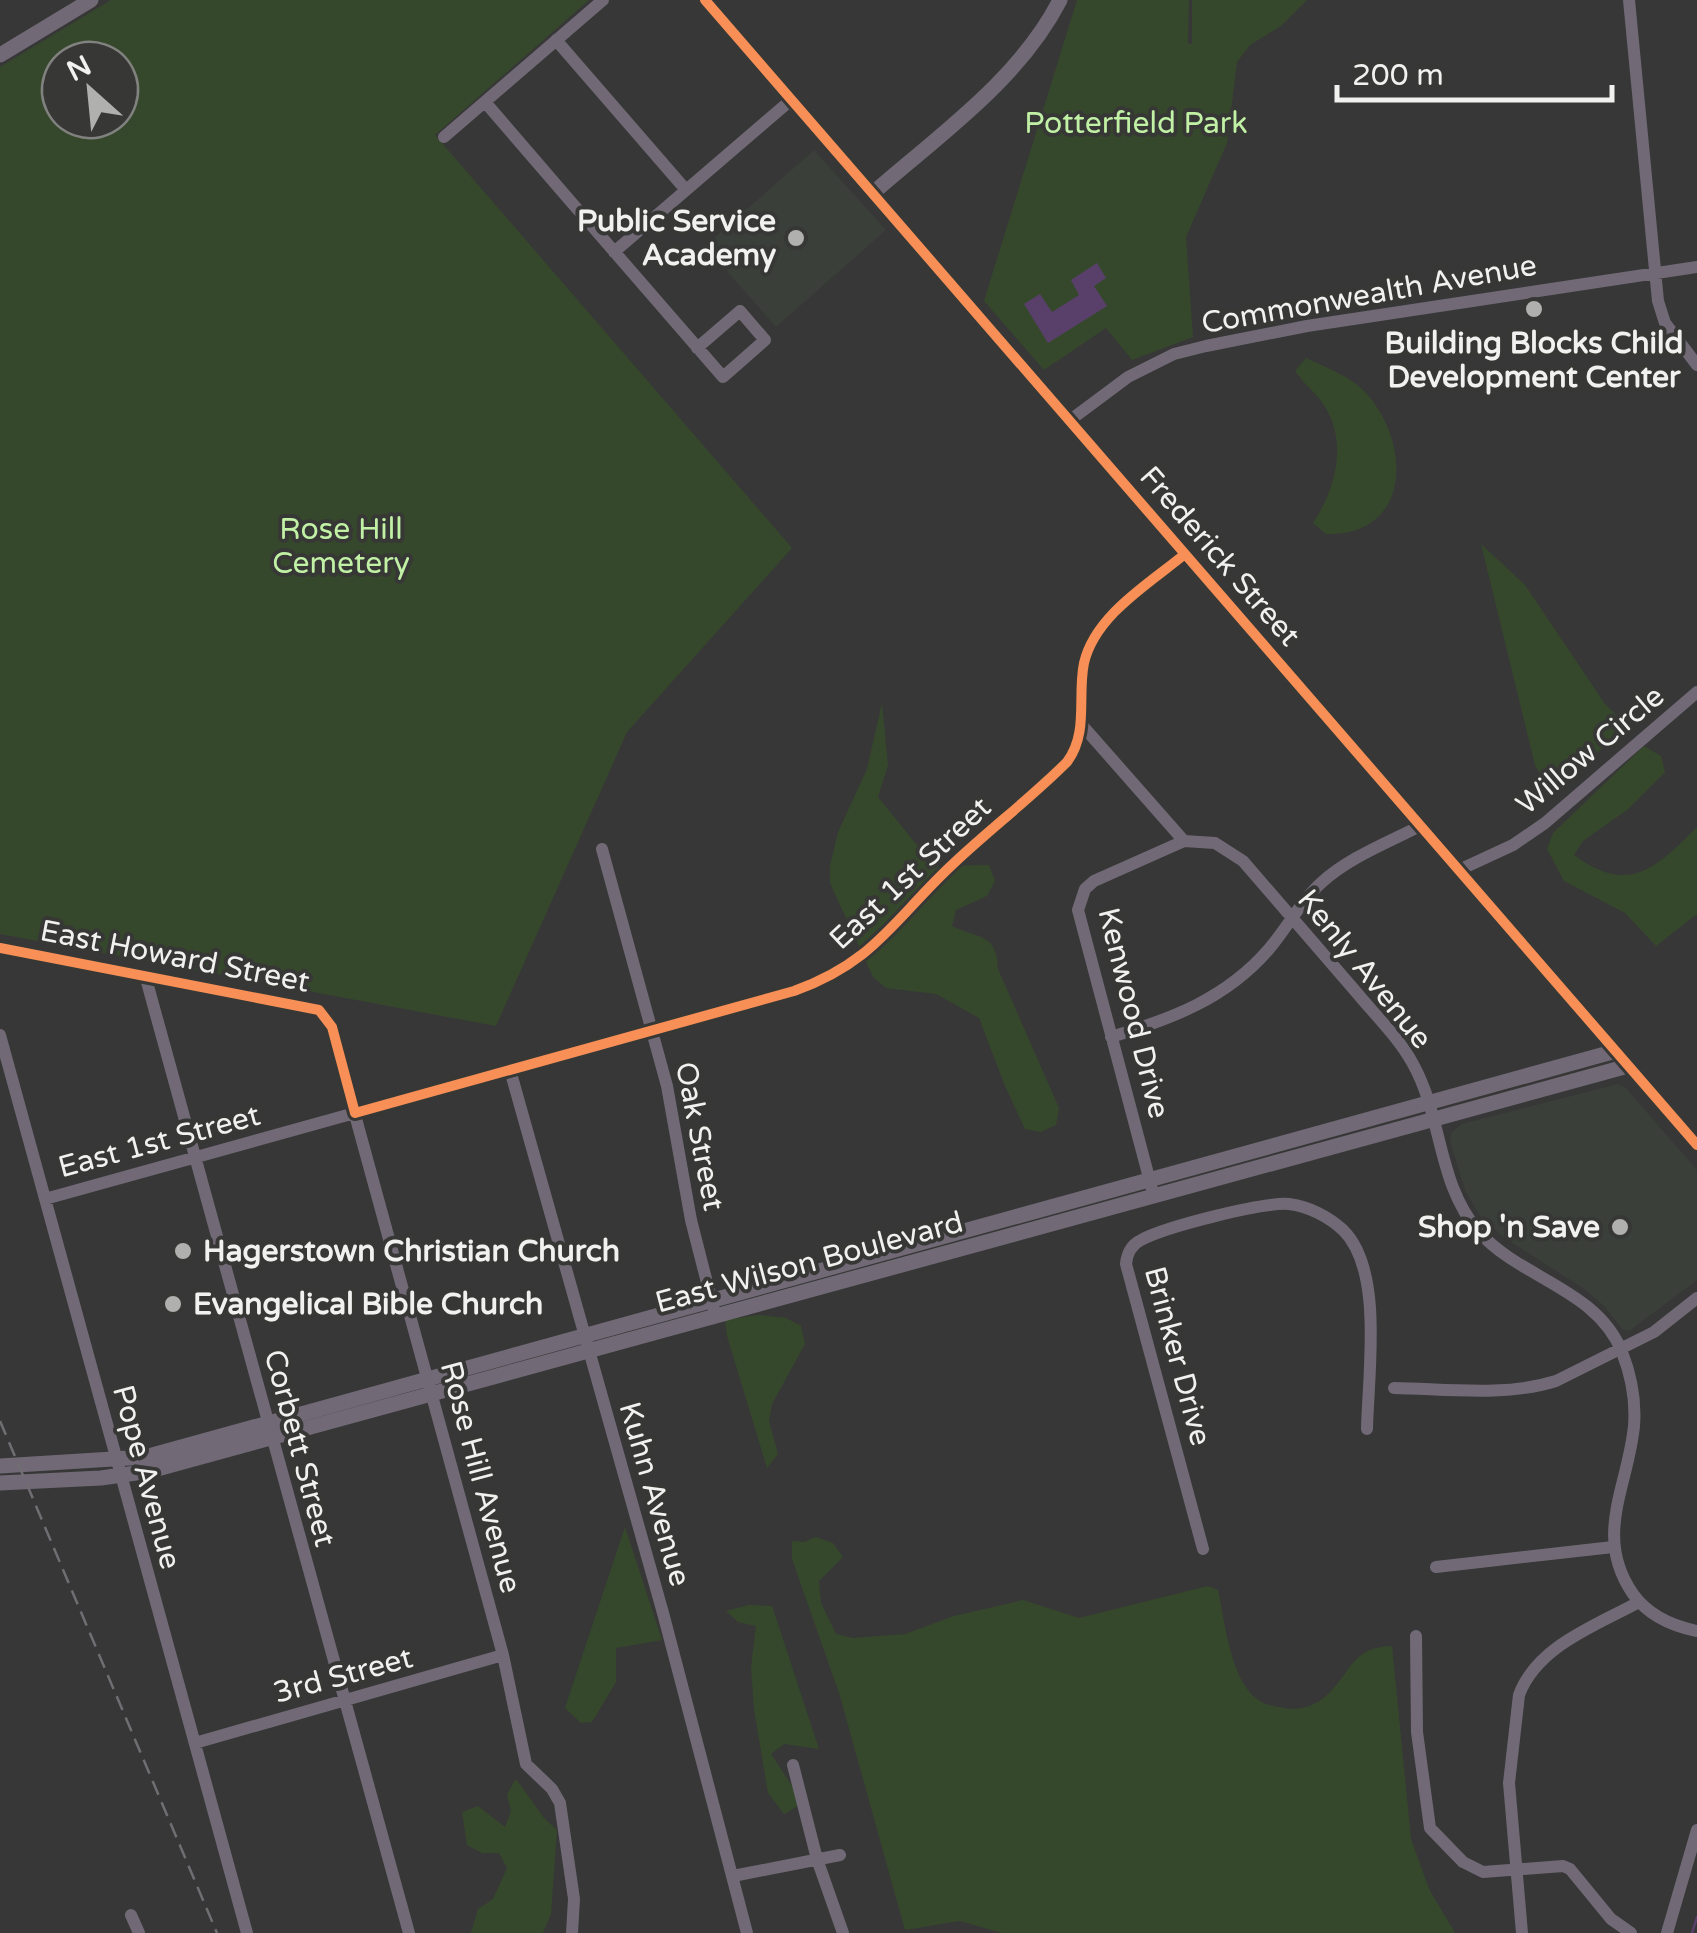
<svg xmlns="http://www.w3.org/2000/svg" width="1697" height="1933" viewBox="0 0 1697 1933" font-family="'Varela Round',sans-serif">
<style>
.built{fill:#3a3f39}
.green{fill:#36482c;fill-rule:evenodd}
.water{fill:#59406b}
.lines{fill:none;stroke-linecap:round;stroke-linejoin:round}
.stream{stroke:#59406b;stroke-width:2.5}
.minor{stroke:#716a76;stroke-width:12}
.major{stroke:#716a76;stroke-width:15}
.rail{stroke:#716e73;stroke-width:2.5;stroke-dasharray:15 8;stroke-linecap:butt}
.cycleway-casing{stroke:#373836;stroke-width:16}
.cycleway{stroke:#f78f57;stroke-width:10}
.poi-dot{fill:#b0b1af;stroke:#373836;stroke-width:4}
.labels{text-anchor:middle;stroke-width:8;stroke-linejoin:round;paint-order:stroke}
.park-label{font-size:30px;fill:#c1f1a5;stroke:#373836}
.poi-label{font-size:30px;font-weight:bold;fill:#f1f2f0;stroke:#373836;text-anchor:end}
.street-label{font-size:30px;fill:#f1f2f0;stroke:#373836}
</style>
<rect width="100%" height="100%" fill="#373737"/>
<!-- built -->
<path class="built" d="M814 150 886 230 776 327 705 246Z
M1618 1084 1626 1088 1697 1170V1280L1629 1331 1623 1330 1604 1306 1583 1288 1506 1239 1481 1218 1465 1190 1450 1141 1452 1132 1462 1124Z"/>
<!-- green -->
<path class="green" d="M111 0H589L435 135 792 548 627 732 496 1026 0 934V67ZM60 60H120V120H60Z
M1077 0H1189L1188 43 1192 44V0H1307L1281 26 1250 45 1237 62 1227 143 1186 237 1193 337 1132 360 1106 328 1044 370 984 301Z
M1306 358C1327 368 1350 376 1366 393 1412 444 1411 536 1326 534L1313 523C1338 485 1350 434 1317 396 1309 387 1302 381 1295 371Z
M1481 544 1525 585 1605 704 1627 726 1591 758 1544 780 1535 765Z
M882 703 888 765 878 797 934 866 989 865 995 881 987 896 956 910 952 926C979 939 997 933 998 969L1059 1108 1056 1125 1041 1132 1025 1129 1005 1086 979 1018 936 994 886 988 873 977 830 883V866L838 832 867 769Z
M1644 746 1661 756 1665 772 1627 810 1583 841 1574 855C1629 896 1656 868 1697 827V914L1656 946 1625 913 1564 881 1547 849 1553 833Z
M759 1315 786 1318 801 1326 805 1344 772 1404 769 1421 778 1454 767 1468 727 1336 725 1320Z
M625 1527 662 1640 616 1648V1682L592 1722 581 1723 565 1708Z
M816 1537 833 1543 843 1557 819 1581 821 1603 836 1634 853 1638 905 1634 954 1616 1023 1600 1079 1618 1208 1586 1218 1590C1225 1622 1231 1686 1262 1702 1268 1706 1278 1706 1284 1708 1300 1711 1315 1706 1327 1695 1352 1672 1351 1647 1392 1646L1411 1839 1429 1889 1455 1933H1002L960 1921 905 1930 840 1696 792 1559V1541L804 1542Z
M749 1605 772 1606 819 1749 784 1744 771 1754 794 1789 798 1806 784 1814 768 1793 754 1709 751 1667 756 1626 738 1622 726 1611Z
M516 1779 544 1818 557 1830 551 1914 543 1933H471L478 1909 493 1899 507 1868 499 1853H482L467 1845 462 1812 478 1806 505 1827 511 1811 507 1794Z"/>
<!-- water -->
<path class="water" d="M1097 263 1106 278 1094 286 1107 306 1048 343 1024 304 1040 294 1052 312 1079 295 1071 280Z"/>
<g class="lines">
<!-- stream -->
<path class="stream" d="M1692 1933 1697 1917"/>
<!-- minor -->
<path class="minor" d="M1629 0 1658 301 1665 323 1697 365
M556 40 686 190
M485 102C564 194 643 285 723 377L765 340 740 311 697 348
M444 137 603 0
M614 252 791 100
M1069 421 1128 377 1174 354 1206 346 1307 326 1697 267
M1081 724 1184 841 1215 843 1243 861C1281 905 1319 949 1357 993 1376 1016 1399 1038 1413 1064 1443 1118 1437 1184 1479 1232 1521 1279 1597 1289 1622 1352 1631 1375 1636 1401 1634 1426 1628 1487 1593 1536 1633 1594 1648 1615 1672 1626 1697 1631
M602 849 667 1086 691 1220 714 1310
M1459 870 1513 845 1545 823 1697 692
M0 948 314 1008 329 1020 503 1655 526 1764 552 1789 560 1803 574 1899 572 1933
M145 975 409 1933
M0 1035 247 1933
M1111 1037C1171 1019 1226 999 1269 949 1287 928 1300 902 1321 883 1348 858 1387 843 1420 826
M510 1070 663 1613 747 1933
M1152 1189 1078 910 1085 889 1094 881 1184 841
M45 1199 794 991C875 962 894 919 953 864 990 829 1031 798 1067 762 1089 732 1077 697 1084 663 1095 615 1150 583 1185 554
M1394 1388C1447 1389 1505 1397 1556 1381L1654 1332 1697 1298
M1203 1549 1126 1264C1127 1253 1131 1245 1141 1240 1165 1227 1262 1202 1289 1204 1308 1206 1329 1217 1343 1230 1384 1270 1368 1374 1367 1429
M1436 1567 1613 1547
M1416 1636 1417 1732 1430 1828 1463 1862 1483 1872 1563 1866 1570 1869 1611 1919 1631 1933
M195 1743 503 1655
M793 1765 817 1859 843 1933
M733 1876 840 1855
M131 1915 139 1933
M1522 1933 1509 1783 1519 1695C1537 1646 1597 1625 1639 1602
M1667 1933 1697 1830"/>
<!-- major -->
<path class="major" d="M705 0 1697 1145
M0 55 91 0
M873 193C939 135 1019 80 1060 0
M0 1466 145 1457 1616 1051
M0 1483 101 1478 150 1471 1628 1066"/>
<!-- rail -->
<path class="rail" d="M0 1421 217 1933"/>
<!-- cycleway casing -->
<g class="cycleway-casing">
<path id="cycleway" d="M705 0 1697 1145
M0 948 319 1010 332 1027 355 1113 794 991C875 962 894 919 953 864 990 829 1031 798 1067 762 1089 732 1077 697 1084 663 1095 615 1150 583 1185 554"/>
</g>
<!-- cycleway -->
<use href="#cycleway" class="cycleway"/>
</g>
<!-- markers -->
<g class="poi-dot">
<circle cx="796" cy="238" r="10"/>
<circle cx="1534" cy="309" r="10"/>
<circle cx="1620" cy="1227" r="10"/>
<circle cx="183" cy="1251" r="10"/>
<circle cx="173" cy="1304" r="10"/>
</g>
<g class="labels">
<!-- park labels -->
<g class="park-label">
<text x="1136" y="133">Potterfield Park</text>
<text x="341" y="539">Rose Hill<tspan x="341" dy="34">Cemetery</tspan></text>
</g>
<!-- poi labels -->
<g class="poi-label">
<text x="776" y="231">Public Service<tspan x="776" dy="34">Academy</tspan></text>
<text x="1534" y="353" text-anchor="middle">Building Blocks Child<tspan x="1534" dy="34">Development Center</tspan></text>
<text x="1600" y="1237">Shop 'n Save</text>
<text x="203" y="1261" text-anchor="start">Hagerstown Christian Church</text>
<text x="193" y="1314" text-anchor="start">Evangelical Bible Church</text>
</g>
<!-- street labels -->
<g class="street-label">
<text transform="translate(1369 294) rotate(-10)" y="10">Commonwealth Avenue</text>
<text transform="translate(1220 556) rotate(49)" y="10">Frederick Street</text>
<text transform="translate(1590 750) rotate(-40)" y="10">Willow Circle</text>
<text transform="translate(910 873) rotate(-43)" y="10">East 1st Street</text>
<text transform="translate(175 956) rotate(11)" y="10">East Howard Street</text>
<text transform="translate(1365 969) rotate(51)" y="10">Kenly Avenue</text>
<text transform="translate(1134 1013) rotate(76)" y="10">Kenwood Drive</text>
<text transform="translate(700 1136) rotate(79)" y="10">Oak Street</text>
<text transform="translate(159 1141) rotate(-15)" y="10">East 1st Street</text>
<text transform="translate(809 1262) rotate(-15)" y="10">East Wilson Boulevard</text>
<text transform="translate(1178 1356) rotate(75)" y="10">Brinker Drive</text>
<text transform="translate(300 1448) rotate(75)" y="10">Corbett Street</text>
<text transform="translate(147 1477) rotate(75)" y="10">Pope Avenue</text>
<text transform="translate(481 1477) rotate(75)" y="10">Rose Hill Avenue</text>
<text transform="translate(655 1494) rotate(74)" y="10">Kuhn Avenue</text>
<text transform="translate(343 1675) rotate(-15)" y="10">3rd Street</text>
</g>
</g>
<!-- north arrow -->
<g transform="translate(90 90) rotate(333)"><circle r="48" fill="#373836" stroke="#818280" stroke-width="2.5"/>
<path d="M0-8L18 38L0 25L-18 38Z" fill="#b0b1af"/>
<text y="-15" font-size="28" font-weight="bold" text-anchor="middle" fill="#f1f2f0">N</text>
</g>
<!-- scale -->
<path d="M1337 85v15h275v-15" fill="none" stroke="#f1f2f0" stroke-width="5"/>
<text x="1352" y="85" font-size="30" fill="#f1f2f0" stroke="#373836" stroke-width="8" paint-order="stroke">200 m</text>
</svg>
